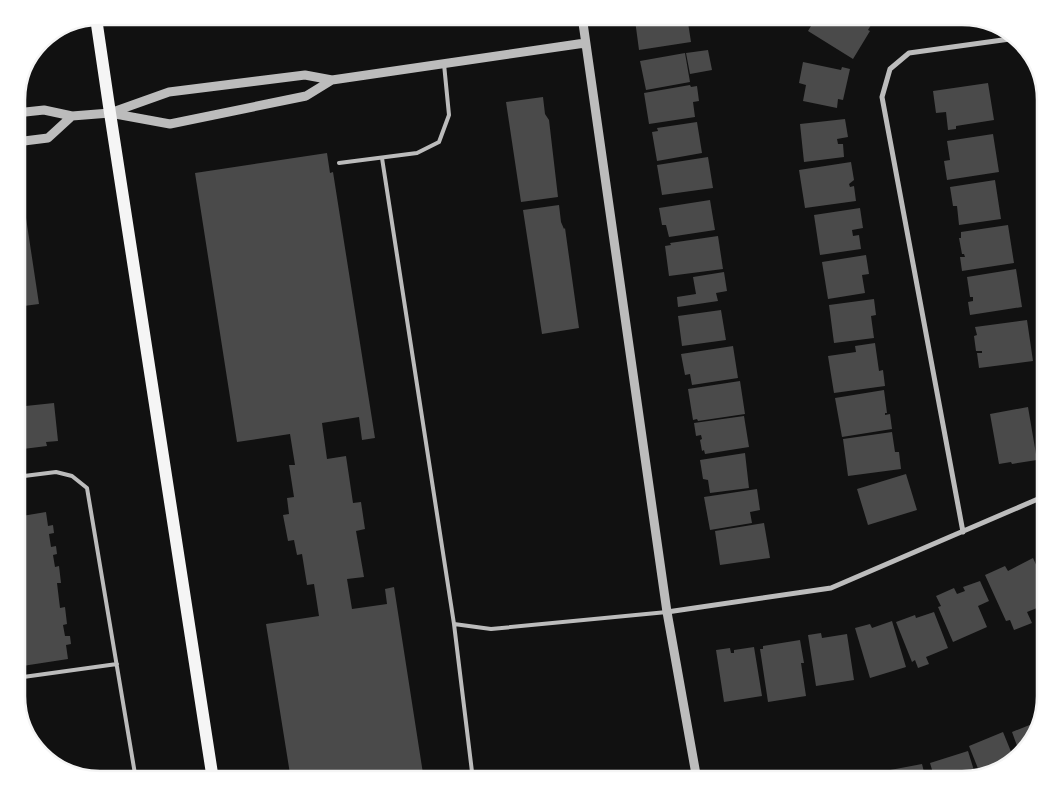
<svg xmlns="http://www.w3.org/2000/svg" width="1062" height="796" viewBox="0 0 1062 796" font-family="'Exo 2',sans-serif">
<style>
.building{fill:#4a4a4a}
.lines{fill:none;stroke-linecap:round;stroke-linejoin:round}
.service{stroke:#bcbcbc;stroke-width:4}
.minor{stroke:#bcbcbc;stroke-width:5}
.tertiary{stroke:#bcbcbc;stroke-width:9}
.primary{stroke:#f5f5f5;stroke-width:12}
.rim{fill:none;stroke:#f5f5f5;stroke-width:2.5}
</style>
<rect width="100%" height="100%" fill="#111"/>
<!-- building -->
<path class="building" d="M656 16H687L691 42 639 50 635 20Z
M817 16H856L871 25 868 30 870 31 853 59 808 31Z
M708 50 712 70 690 74 686 53Z
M685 53 690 82 646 90 640 61Z
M803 62 841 70 842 67 850 69 843 100 838 99 837 108 803 101 806 85 799 83Z
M988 83 994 120 956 126V129L948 130 946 112 936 113 933 91Z
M690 85 691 87 697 86 699 101 693 102 695 117 649 124 644 93Z
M543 97 545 114 549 120 558 197 521 202 506 102Z
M845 119 848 137 837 139 838 144H843L844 157 804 162 800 124Z
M697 122 702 153 657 161 652 132 658 131 657 128Z
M993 134 999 172 947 180 944 161 950 160 947 141Z
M327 153 330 173 333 172 375 438 362 440 359 417 322 423 327 459 346 456 353 503 361 502 365 529 356 531 364 577 347 579 352 609 387 604 385 589 394 587 424 780H291L266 624 319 616 314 584 307 585 302 554 297 555 294 540 288 541 283 515 289 514 287 498 294 497 289 465H295L290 434 237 442 195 173Z
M708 157 713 188 662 195 657 165Z
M851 162 854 180 849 184 850 187 854 186 856 201 805 208 799 170Z
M16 178H20L39 304 16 307Z
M995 180 1001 219 959 225 957 206H953L950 187Z
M710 200 715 230 669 237 666 225H662L659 208Z
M559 205 561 222 564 229 565 228 579 328 542 334 523 210Z
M860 208 863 228 852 230 853 236 859 235 861 249 820 255 814 215Z
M1008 225 1014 263 962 271 960 257H965L964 254H962L959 238H961V232Z
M718 236 723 269 669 276 665 246 671 245 670 243Z
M866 255 869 274 862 275 865 293 828 299 822 262Z
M1016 269 1022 307 970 315 968 302 973 301V297H970L967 277Z
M724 272 727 291 716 293 718 301 678 307 677 297 696 294 693 277Z
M874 299 876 315 871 316 874 338 834 343 829 305Z
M721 310 726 340 682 346 678 316Z
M1027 320 1033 361 979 368 977 353H982V351H976L974 336 977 335 975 327Z
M875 343 879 371 883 370 885 386 834 393 828 356 856 352 855 346Z
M733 346 738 378 692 385 690 374 685 375 681 354Z
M740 381 745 414 698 421 697 419 693 420 688 389Z
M884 390 887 413H885V415L890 414 892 429 842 437 835 398Z
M54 403 58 441 46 442 47 446 23 449V445H16V407Z
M1028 407 1037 460 1012 464 1011 462 999 464 990 414Z
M1046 410V434H1045L1041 411Z
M744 416 749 447 705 454 704 450 702 451 700 440 702 439 701 435 696 436 694 423Z
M892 432 895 452H899L901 469 848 476 843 439Z
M745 453 749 488 710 493 708 480 703 479 700 460Z
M906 474 917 510 868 525 857 489Z
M757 489 760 510 750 512 752 523 710 530 704 497Z
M46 512 48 526 53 525 54 533 49 534 51 547 56 546 57 554 53 555 55 567 59 566 61 583H57L60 608 65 607 67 624 63 625 65 636H70L71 644 66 645 68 659 16 667V517Z
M764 523 770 558 720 565 715 531Z
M1033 558 1044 582 1039 584 1042 592 1037 594 1042 606 1027 612 1032 623 1014 630 1010 620 1006 621 985 575 1005 566 1008 571Z
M980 581 989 601 978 606 987 627 953 642 938 607 941 606 936 596 954 588 957 594 965 591 963 587Z
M934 612 948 648 926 657 929 664 918 668 915 660 912 662 896 622 915 615 916 618Z
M892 621 906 667 870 678 855 628 870 624 872 628Z
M821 633 822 638 847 634 854 680 816 686 808 635Z
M800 640 804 663H801L806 696 768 702 760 649H763V646Z
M754 647 762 696 724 702 716 650 730 648 731 653H734V650Z
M1037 722 1028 747 1020 754 1012 732Z
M1003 732 1014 759 999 771 981 776 969 746Z
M968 751 976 777 962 780H935L930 763Z
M922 764 926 780H887L885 771Z
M881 772 882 780H843V778Z
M787 775 788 780H763V779Z"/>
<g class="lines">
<!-- service -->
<path class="service" d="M382 158 454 624 491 629 667 612
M339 163 417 153 439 142 449 115 444 64
M16 477 56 472 72 476 87 488 136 780
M454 624 473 780
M16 678 117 664"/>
<!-- minor -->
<path class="minor" d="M963 532 882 97 890 69 909 53 1017 38
M667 612 831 588 1038 499 1046 498"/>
<!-- tertiary -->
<path class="tertiary" d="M582 16 667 612 697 780
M16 113 44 110 72 116 110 113 169 92 305 75 332 80 585 43
M110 113 170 124 306 96 332 80
M16 142 48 138 72 116"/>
<!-- primary -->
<path class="primary" d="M96 18 110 113 213 780"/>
</g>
<!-- crop -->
<path d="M0 0H1062V796H0ZM100 25H962A75 75 0 0 1 1037 100V696A75 75 0 0 1 962 771H100A75 75 0 0 1 25 696V100A75 75 0 0 1 100 25Z" fill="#fff" fill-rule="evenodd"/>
<path class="rim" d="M100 25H962A75 75 0 0 1 1037 100V696A75 75 0 0 1 962 771H100A75 75 0 0 1 25 696V100A75 75 0 0 1 100 25Z"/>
</svg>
